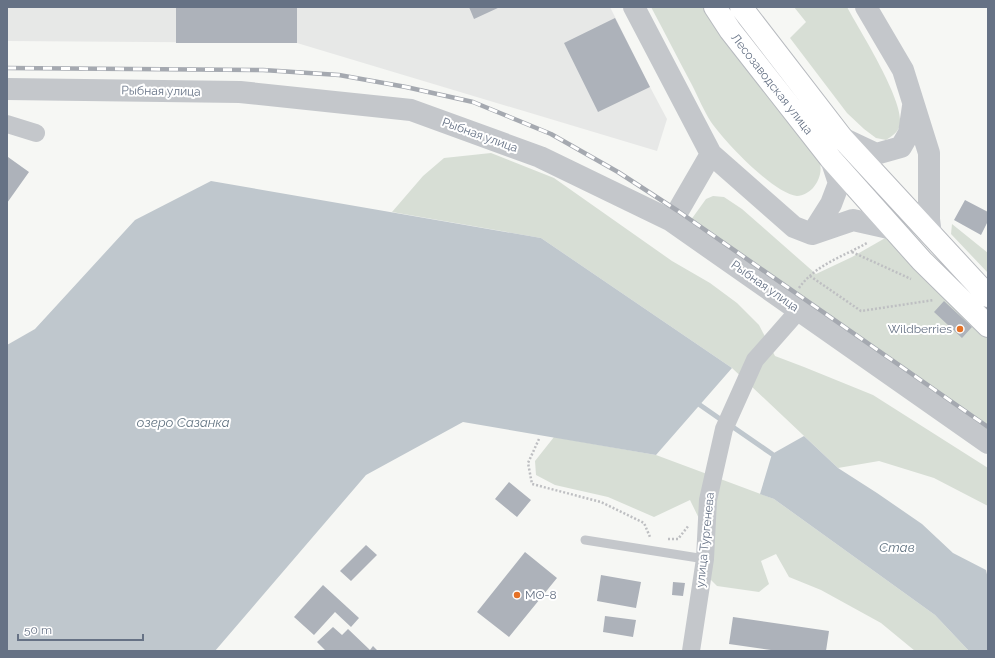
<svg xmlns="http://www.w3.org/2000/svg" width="995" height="658" viewBox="0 0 995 658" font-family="Raleway,sans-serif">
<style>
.built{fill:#e7e8e7}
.green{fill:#d7ded5}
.water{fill:#bfc7cd}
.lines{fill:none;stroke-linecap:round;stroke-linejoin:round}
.stream{stroke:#bfc7cd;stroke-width:5}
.building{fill:#adb2ba}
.primary-casing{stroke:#b7babf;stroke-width:24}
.path{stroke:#bebfc2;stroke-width:2.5;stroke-dasharray:2 2;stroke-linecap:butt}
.service{stroke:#c4c7cb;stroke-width:9}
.minor{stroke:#c4c7cb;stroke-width:18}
.tertiary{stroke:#c4c7cb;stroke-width:22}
.primary{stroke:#fff;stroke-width:22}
.rail-casing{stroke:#a5a9b0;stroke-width:4.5}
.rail{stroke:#fff;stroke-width:3;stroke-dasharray:9;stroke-linecap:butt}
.poi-dot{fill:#e57126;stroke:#fff;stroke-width:1.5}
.labels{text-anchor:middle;stroke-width:4;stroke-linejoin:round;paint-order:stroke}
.street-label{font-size:12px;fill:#667285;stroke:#fff}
.poi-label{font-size:12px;fill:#667285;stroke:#fff;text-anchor:end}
.water-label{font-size:13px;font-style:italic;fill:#617381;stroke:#fff}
</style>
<rect width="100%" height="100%" fill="#f6f7f4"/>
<!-- built -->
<path class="built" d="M7 7H610L650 87 667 119 657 151 297 43 7 41Z"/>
<!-- green -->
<path class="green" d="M651 7H705C728 43 752 77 779 111 788 122 816 150 820 163 822 172 819 181 813 188 809 192 803 196 797 196 774 194 725 142 711 122 704 111 698 97 692 85 678 59 665 33 651 7Z
M794 7H847C860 31 904 100 900 124 899 132 892 136 886 140L876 138 864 129 847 113 790 38 806 22Z
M491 153 554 178 672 261 710 283 737 303 759 325 775 356 804 367 873 395 988 468V506L934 478 879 461 838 468 732 368 541 238 392 212 423 176 444 158Z
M713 196 724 197 742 209 816 274 852 257 887 237 988 338V432L688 224 706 199Z
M952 224 988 253V273L951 234Z
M554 437 656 455 774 499 935 615 969 651H915L881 623 821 590 789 577 776 554 761 561 769 584 759 592 717 586 709 578 710 541 690 500 654 517 608 497 555 485 536 475 535 461Z"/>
<!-- water -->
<path class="water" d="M211 181 541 238 732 368 656 455 463 422 366 475 215 651H7V345L35 329 135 220Z
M804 436 838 468 877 493 922 524 953 553 986 570 988 579V651H969L935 615 774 499 760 494 772 454Z"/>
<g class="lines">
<!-- stream -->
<path class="stream" d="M700 405 723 421
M730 425 772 454"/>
</g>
<!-- building -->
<path class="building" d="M176 7H297V43H176Z
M469 7H500L474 19Z
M615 18 650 87 598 112 564 43Z
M8 157 29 172 7 203V158Z
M965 200 988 212V221L981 235 954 220Z
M944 301 972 327 962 338 934 312Z
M509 482 531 500 517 517 495 499Z
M366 545 377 555 351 581 340 571Z
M525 552 557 578 509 637 477 612Z
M601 575 641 582 636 608 597 601Z
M673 582 685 583 683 596 672 595Z
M323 585 359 618 351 627 335 612 314 635 294 617Z
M605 616 636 620 633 637 603 632Z
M733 617 829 631 826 651H778L729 644Z
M333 627 342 635 348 629 370 650 373 646 378 651H326L317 642Z"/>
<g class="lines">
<!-- primary casing -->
<g class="primary-casing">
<path id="primary" d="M715 7 730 30 831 159 922 261 988 326
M741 7 842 138 988 296"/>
</g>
<!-- path -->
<path class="path" d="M852 252 911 279
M810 276 861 311 934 300
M799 288C815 265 844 256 867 243
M539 439 528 463 532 484 601 502 644 523 650 537
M668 539H678L689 525"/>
<!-- service -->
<path class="service" d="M585 540 705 559"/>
<!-- minor -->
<path class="minor" d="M7 124 36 133
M691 651 705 559 708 500 724 429 755 360 799 310"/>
<!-- tertiary -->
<path class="tertiary" d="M634 7 711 154 794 227 812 234 853 220 893 229
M866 7 903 70 929 153V219L931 235
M7 89 240 92 411 110 540 157 670 220 988 443
M842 138 876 154 901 147 909 133 913 106
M670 220 678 211 711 154
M812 234 831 204 839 183 831 159"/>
<!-- primary -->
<use href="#primary" class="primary"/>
<!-- rail casing -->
<g class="rail-casing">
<path id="rail" d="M7 68 263 70 339 75 406 87 473 102 551 134 618 172 678 211 988 427"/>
</g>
<!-- rail -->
<use href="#rail" class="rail"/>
</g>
<!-- markers -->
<g class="poi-dot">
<circle cx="960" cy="329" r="4"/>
<circle cx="517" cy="595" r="4"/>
</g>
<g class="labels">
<!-- street labels -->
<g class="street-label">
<text transform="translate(772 84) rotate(52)" y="4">Лесозаводская улица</text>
<text transform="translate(161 91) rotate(1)" y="4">Рыбная улица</text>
<text transform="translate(480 135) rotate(20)" y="4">Рыбная улица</text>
<text transform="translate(765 286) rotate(35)" y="4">Рыбная улица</text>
<text transform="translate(705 540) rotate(-84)" y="4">улица Тургенева</text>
</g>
<!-- poi labels -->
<g class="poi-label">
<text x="952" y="333">Wildberries</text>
<text x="525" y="599" text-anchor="start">MO-8</text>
</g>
<!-- water labels -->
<g class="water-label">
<text x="183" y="427">озеро Сазанка</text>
<text x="897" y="552">Став</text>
</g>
</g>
<!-- border -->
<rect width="995" height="658" fill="none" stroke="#667285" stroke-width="16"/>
<!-- scale -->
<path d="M18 634v6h125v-6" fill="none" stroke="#667285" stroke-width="2"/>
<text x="24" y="634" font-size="12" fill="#667285" stroke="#ffffff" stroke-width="3" paint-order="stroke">50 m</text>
</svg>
